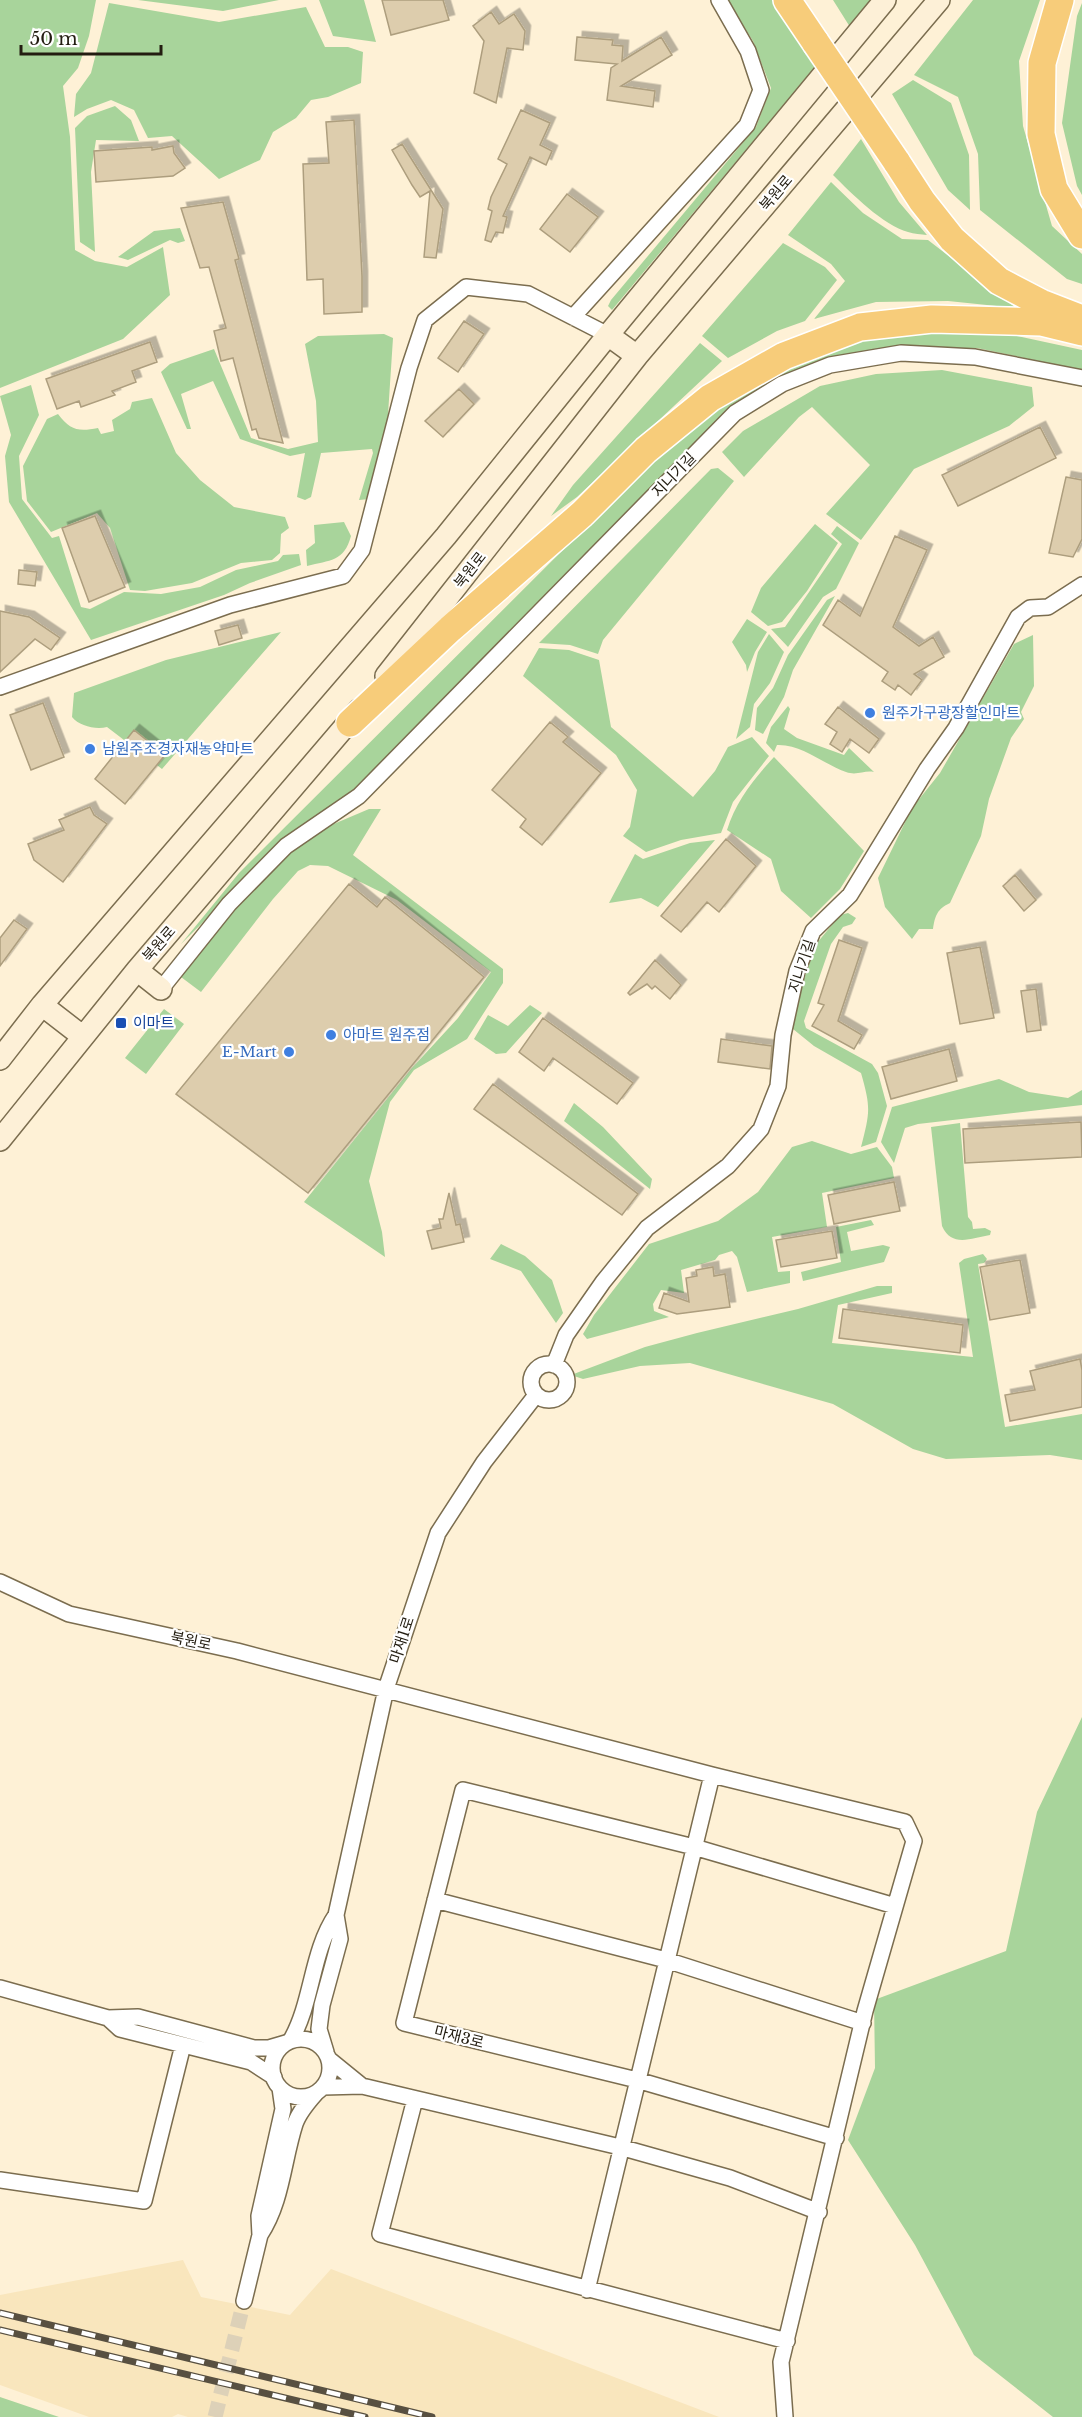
<svg xmlns="http://www.w3.org/2000/svg" width="1082" height="2417" viewBox="0 0 1082 2417" font-family="'Libre Baskerville','Noto Sans KR',serif">
<style>
.built{fill:#f9e6bd}
.green{fill:#a8d49b}
.building{fill:#ddcdad;stroke:#ad9e7e;stroke-width:1.5;filter:url(#shadow)}
.lines{fill:none;stroke-linecap:round;stroke-linejoin:round}
.street-tunnel{stroke:#ddd1b8;stroke-width:15;stroke-dasharray:15 8;stroke-linecap:butt}
.street-casing{stroke:#7b6d4f;stroke-width:18}
.secondary-casing{stroke:#7b6d4f;stroke-width:24}
.highway-casing{stroke:#fff;stroke-width:30}
.street{stroke:#fff;stroke-width:15}
.secondary{stroke:#fdf0d7;stroke-width:21}
.highway{stroke:#f7cc7a;stroke-width:27}
.rail-casing{stroke:#585041;stroke-width:7}
.rail{stroke:#fff;stroke-width:4.5;stroke-dasharray:14;stroke-linecap:butt}
.highway-bridge-casing{stroke:#fff;stroke-width:30;stroke-linecap:butt}
.highway-bridge{stroke:#f7cc7a;stroke-width:27}
.shop-dot{fill:#3f7fe0;stroke:#fff;stroke-width:2}
.transit-dot{fill:#1a4fb4;stroke:#fff;stroke-width:2}
.labels{text-anchor:middle;stroke-width:4.5;stroke-linejoin:round;paint-order:stroke}
.street-label{font-size:15px;fill:#231d11;stroke:#fff}
.shop-label{font-size:15px;fill:#366cbe;stroke:#fff;text-anchor:start}
.transit-label{font-size:15px;fill:#164399;stroke:#fff;text-anchor:start}
</style>
<defs>
<filter id="shadow"><feDropShadow dx="5.5" dy="-5.5" stdDeviation="0" flood-color="#0004"/></filter>
</defs>
<rect width="100%" height="100%" fill="#fef1d6"/>
<!-- built -->
<path class="built" d="M183 2260 201 2297 290 2315 331 2269 719 2417H188L178 2414 172 2417H89L0 2385V2295Z"/>
<!-- green -->
<path class="green" d="M0 0H96L89 36 78 68 63 86 70 137 75 250 95 261 127 267 163 247 170 295 123 339 0 388Z
M138 0H279L223 11Z
M319 0H364L376 42 333 36Z
M727 0H773L816 66 612 310 608 306 611 300 756 127 771 88 753 41Z
M833 0H872L850 27Z
M973 0H1040L1019 61 1023 126 1052 226 1082 254V284L1067 279 980 210 978 154 958 97 914 75Z
M109 3 219 22 306 7 325 47H348L363 52 361 83 328 97 311 100 296 118 273 132 260 160 219 179 172 136 148 138 134 110 111 100 87 109 74 117 76 94 91 73Z
M1082 3V195L1077 186 1062 123 1077 16Z
M913 80 951 103 969 155 970 210 948 190 892 94Z
M115 106 131 120 139 141 96 140 91 172 95 252 80 242 75 128 87 116Z
M861 139 899 202 927 235C921 234 914 234 908 232 884 226 851 193 833 175Z
M831 182 863 213 902 239 928 240 1016 308 948 301 876 302 814 319 845 281 831 264 788 235Z
M180 228 185 241 178 243 170 240 128 260 118 257 154 231Z
M783 243 825 267 837 280 805 321 777 331 728 358 702 336Z
M945 325 1003 333 1082 350V370L977 348 864 352 827 361 778 381 644 496 358 788 285 841 181 944 239 873 621 492 717 404 848 341Z
M384 334 393 338 386 445 369 499 359 500 373 453 372 449 321 453 311 497 305 500 297 497 305 453 290 456 240 439 213 381 181 394 191 429H187L161 372 170 364 214 349 251 438 288 449 318 442 316 401 305 344 318 336Z
M700 343 722 361 577 497 551 516 573 485Z
M942 370 1032 387 1034 406 1009 426 914 469 861 540 826 514 870 465 812 407 799 417 744 477 722 452 743 431 820 386 876 374Z
M31 385 39 415 19 456 22 499 52 538 59 536 81 607 90 609 124 592 161 594 200 587 236 570 278 561 283 555 299 554 301 565 250 583 224 595 91 640 9 502 5 456 11 435 0 396Z
M152 398 176 453 200 480 234 507 285 517 289 528 281 534 280 553 272 560 241 563 192 583 145 591 130 590 110 528 97 513 51 532 27 501 23 466 47 419 58 414C70 430 78 432 98 428L101 434 114 431 112 420 130 409 132 402Z
M718 468 734 481 603 640 598 654 570 645 539 643 711 469Z
M344 522 351 536C344 562 330 560 307 566L306 550 315 543 314 525Z
M815 524 838 543 807 591 782 622 768 626 751 612 761 588Z
M837 526 859 543 836 589 823 597 788 647 771 629 785 627 842 544 831 534Z
M835 596 793 670 784 697 763 734 755 730 757 708 773 688 788 655 827 600Z
M747 619 767 632 755 652 747 672 746 665 732 642Z
M281 632 162 769 107 727C96 730 79 726 72 717L74 693 166 660Z
M769 634 784 652 770 683 754 704 750 727 736 739 758 652Z
M1033 635 1034 686 1021 712 1024 719 1011 738 989 799 981 836 950 903C937 909 935 916 933 929H919L912 939 885 907 878 878 912 808 940 773 1014 644Z
M539 648 569 650 599 660 611 727 693 797 715 771 728 747 752 737 769 756 733 802 721 833 681 840 646 852 623 836 630 827 637 790 616 755 523 676Z
M788 706 790 709 784 729 797 738 844 755 849 748 874 772C864 770 857 776 846 772 823 764 802 744 777 745L774 752 766 743 771 727Z
M774 757 864 851 840 889 811 918 781 891 771 859 727 830C736 801 754 779 774 757Z
M369 809H381L353 855 503 969V983L467 1039 414 1070 390 1102 369 1181 382 1232 385 1257 304 1202 412 1068 458 1018 491 972 397 900 328 866 310 865 298 871 273 899 201 992 181 977 247 894 291 850 329 826Z
M715 840 658 907 641 898 609 903 635 854 643 859 690 843Z
M848 913 856 918 852 924 843 927 831 944 804 1021 806 1028 872 1064 878 1073 887 1106 876 1142 861 1147C870 1112 871 1108 861 1073L814 1046 793 1029 791 1013 817 943 840 915Z
M530 1005 542 1013 506 1053 496 1054 474 1039 488 1015 508 1026Z
M164 1009 184 1024 146 1074 125 1058Z
M999 1079 1029 1092 1068 1098 1082 1090V1105L918 1124 905 1128 894 1163 881 1142 892 1107Z
M574 1103 603 1127 652 1179 650 1189 564 1121Z
M960 1123 968 1217 972 1222 973 1229 985 1228 991 1231 990 1235C971 1238 952 1248 942 1226L931 1127Z
M812 1141 851 1154 877 1147 892 1167 894 1178 822 1193 827 1227 772 1237 778 1272 790 1271V1283L747 1292 737 1257 732 1251 719 1255 715 1260 681 1270 684 1293 661 1290 653 1304 654 1311 669 1317 587 1339 583 1334 594 1315 649 1244 718 1221 758 1192 792 1147Z
M871 1220 874 1225 847 1232 851 1251 883 1245 890 1247 884 1262 803 1281 801 1272 841 1262 836 1227Z
M501 1244 525 1256 552 1280 563 1313 556 1323 521 1271 490 1259Z
M983 1254 987 1259 984 1263 978 1264 1005 1427 1082 1414V1460L1050 1455 946 1459 913 1449 833 1404 690 1363 640 1366 583 1379 571 1375 645 1347 697 1333 798 1309 877 1286H892V1293L838 1305 832 1343 973 1357 959 1263 964 1259Z
M1082 1717V2417H1053L974 2355 915 2245 848 2140 875 2068 874 2000 1006 1951 1037 1812Z
M0 2397 59 2417H0Z"/>
<!-- building -->
<path class="building" d="M382 0H443L449 20 391 35Z
M491 12 499 24 514 14 525 31 523 50 507 48 496 103 474 93 484 41 473 26Z
M577 37 613 40 612 45 623 46 622 61 661 37 672 55 621 86 655 91 653 107 607 100 611 68 617 64 575 60Z
M521 110 550 123 540 145 552 151 546 165 530 157 503 216 507 217 503 233 496 232 491 242 485 240 492 211 488 209 491 197 507 164 498 159Z
M354 120 362 276V312L324 314 323 279 307 280 303 164 329 163 326 122Z
M402 144 443 209 436 258 424 257 430 191 420 197 412 185 392 150Z
M173 146 174 153 185 168 173 176 96 182 94 151 152 147V150Z
M567 194 598 217 570 252 540 229Z
M223 202 239 259 235 260 283 443 259 438 256 429 252 430 233 358 221 361 214 331 226 328 209 267 200 268 181 208Z
M464 321 484 334 458 372 438 358Z
M150 342 157 362 132 371 136 382 112 391 115 395 81 407 79 401 57 409 46 379Z
M459 389 474 404 443 437 425 421Z
M1040 427 1056 458 958 506 942 475Z
M1066 477 1082 480V539L1073 557 1049 553Z
M95 516 125 587 89 602 62 528Z
M895 536 927 550 893 627 919 646 933 637 944 657 914 674 922 680 911 695 898 685 895 690 882 681 888 672 823 625 838 600 860 616Z
M19 570 37 572 35 586 18 584Z
M0 611 29 617 60 638 51 650 35 639 0 672Z
M238 625 242 638 219 645 215 631Z
M43 703 64 757 31 770 10 715Z
M838 707 879 739 869 753 850 739 842 752 830 744 837 732 825 724Z
M550 722 568 737 563 742 601 773 542 845 520 827 526 819 492 790Z
M134 730 165 755 125 804 95 779Z
M90 807 94 815 107 824 63 882 34 860 28 844 64 830 59 820Z
M726 839 756 866 719 912 707 902 681 932 661 916Z
M1015 875 1036 900 1024 911 1003 886Z
M349 884 377 907 385 897 484 977 308 1193 176 1094Z
M14 920 27 929 0 966V938Z
M839 940 862 948 838 1021 862 1035 854 1049 812 1026 824 1005 818 1003Z
M980 947 994 1018 960 1024 947 953Z
M655 960 681 985 670 999 655 986 652 989 647 984 630 995 628 993Z
M1036 989 1041 1030 1027 1032 1021 991Z
M543 1018 633 1083 617 1104 553 1058 544 1071 519 1052Z
M721 1039 772 1046 770 1069 718 1062Z
M949 1049 957 1081 891 1099 882 1067Z
M493 1084 638 1194 622 1215 474 1109Z
M1081 1122 1082 1157 965 1163 963 1129Z
M894 1182 900 1211 834 1224 828 1195Z
M449 1193 456 1225 460 1224 464 1242 432 1249 427 1231 441 1228 439 1219H443Z
M832 1231 837 1258 781 1267 776 1240Z
M1020 1260 1030 1313 990 1320 980 1267Z
M713 1267 714 1276 725 1274 730 1307 677 1314 659 1308 664 1293 689 1302 686 1278 697 1276 696 1270Z
M843 1309 963 1325 960 1353 839 1338Z
M1080 1359 1082 1370V1407L1010 1421 1005 1395 1035 1390 1030 1371Z"/>
<g class="lines">
<!-- street-tunnel -->
<path class="street-tunnel" d="M215 2417 244 2301"/>
<!-- street casing -->
<g class="street-casing">
<path id="street" d="M573 317 747 125 761 90 748 51 719 0
M0 687 230 605 343 576 362 550 409 368 425 320 466 287 528 294 608 335
M161 989 229 904 286 846 359 796 735 413 782 384 830 365 901 353 975 357 1082 378
M531 1382a18 18 0 1 1 36 0a18 18 0 1 1-36 0Z
M554 1365 566 1335 603 1282 647 1228 728 1166 761 1129 778 1086 783 1035 797 971 813 931 850 895 927 769 956 728 1018 617 1030 608 1048 607 1082 585
M0 1582 69 1614 237 1651 712 1775 905 1822 914 1841 865 2011 781 2362 785 2417
M435 1900 666 1960 863 2023
M0 1988 108 2018 138 2017 254 2048H269L286 2043
M108 2018 120 2029 251 2062 274 2077
M272 2068a29 29 0 1 1 58 0a29 29 0 1 1-58 0Z
M291 2040C313 2001 311 1952 336 1915
M326 2052 319 2029 322 2005 340 1939 336 1915 386 1689 438 1533 484 1462 536 1395
M330 2060 362 2086
M323 2087 362 2086 620 2147 730 2178 819 2212
M415 2099 380 2234 787 2341
M836 2138 637 2080 404 2023 463 1790 694 1847 895 1906
M0 2180 144 2201 183 2045
M260 2235C282 2202 283 2161 295 2124 299 2112 308 2102 316 2093
M587 2290 712 1775
M244 2301 260 2235 259 2216 283 2109 280 2088"/>
</g>
<!-- secondary casing -->
<g class="secondary-casing">
<path id="secondary" d="M608 335 637 356
M386 676 637 356 939 0
M137 970 161 989
M42 1005 82 1036
M0 1059 42 1005 446 536 608 335 885 0
M0 1140 137 970 359 710"/>
</g>
<!-- highway casing -->
<g class="highway-casing">
<path id="highway" d="M787 0 816 43
M1060 0 1042 63 1041 134 1054 189 1082 235
M896 161 922 201 952 239 999 281 1041 303 1077 317
M350 723 450 629 582 514 646 450 710 398 784 356 860 327 932 319 1041 322 1082 332"/>
</g>
<!-- street -->
<use href="#street" class="street"/>
<!-- secondary -->
<use href="#secondary" class="secondary"/>
<!-- highway -->
<use href="#highway" class="highway"/>
<!-- rail casing -->
<g class="rail-casing">
<path id="rail" d="M0 2313 432 2417
M0 2330 365 2417"/>
</g>
<!-- rail -->
<use href="#rail" class="rail"/>
<!-- highway-bridge casing -->
<g class="highway-bridge-casing">
<path id="highway-bridge" d="M816 43 896 161"/>
</g>
<!-- highway-bridge -->
<use href="#highway-bridge" class="highway-bridge"/>
</g>
<!-- markers -->
<g class="shop-dot">
<circle cx="870" cy="713" r="6"/>
<circle cx="90" cy="749" r="6"/>
<circle cx="331" cy="1035" r="6"/>
<circle cx="289" cy="1052" r="6"/>
</g>
<rect class="transit-dot" x="115" y="1017" width="12" height="12" rx="3"/>
<g class="labels">
<!-- street labels -->
<g class="street-label">
<text transform="translate(776 193) rotate(-50)" y="5">북원로</text>
<text transform="translate(674 475) rotate(-46)" y="5">지니기길</text>
<text transform="translate(470 570) rotate(-52)" y="5">북원로</text>
<text transform="translate(159 944) rotate(-49)" y="5">북원로</text>
<text transform="translate(802 966) rotate(-72)" y="5">지니기길</text>
<text transform="translate(402 1640) rotate(-72)" y="5">마재1로</text>
<text transform="translate(191 1641) rotate(12)" y="5">북원로</text>
<text transform="translate(459 2037) rotate(14)" y="5">마재3로</text>
</g>
<!-- shop labels -->
<g class="shop-label">
<text x="882" y="718">원주가구광장할인마트</text>
<text x="102" y="754">남원주조경자재농약마트</text>
<text x="343" y="1040">아마트 원주점</text>
<text x="277" y="1057" text-anchor="end">E-Mart</text>
</g>
<!-- transit labels -->
<g class="transit-label">
<text x="133" y="1028">이마트</text>
</g>
</g>
<!-- scale -->
<path d="M21 45v9h140v-9" fill="none" stroke="#231d11" stroke-width="3"/>
<text x="30" y="45" font-size="18" fill="#231d11" stroke="#ffffff" stroke-width="4.5" paint-order="stroke">50 m</text>
</svg>
